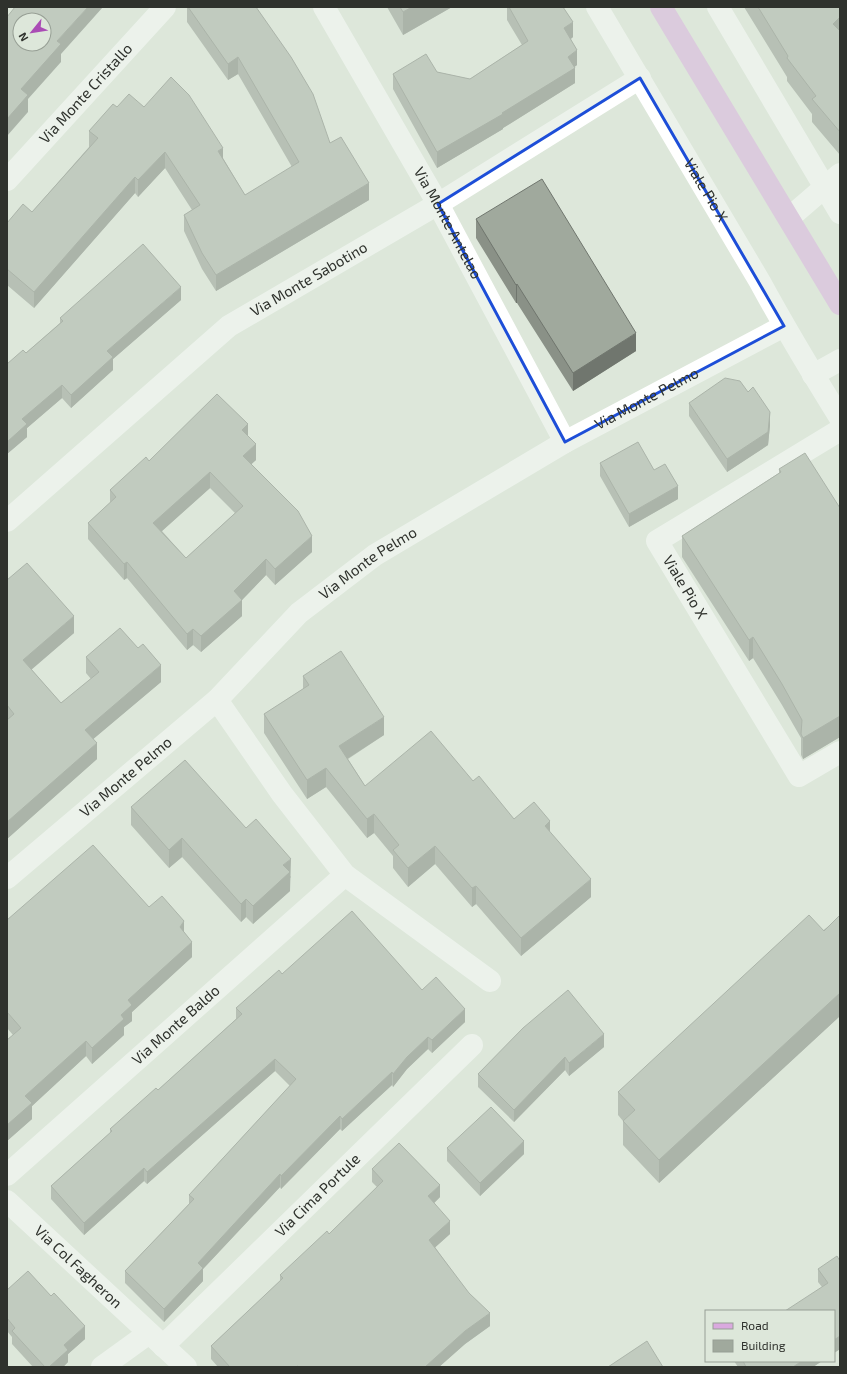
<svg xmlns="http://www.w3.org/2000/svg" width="847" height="1374" viewBox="0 0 847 1374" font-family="'Exo 2',sans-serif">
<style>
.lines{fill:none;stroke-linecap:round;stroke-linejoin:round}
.minor{stroke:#fff;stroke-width:22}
.major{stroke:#daa9df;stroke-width:22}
.wall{fill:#8a9187;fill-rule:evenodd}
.shaded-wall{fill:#70766e}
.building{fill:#a0a99d;stroke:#70766e;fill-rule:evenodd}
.marked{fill:none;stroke:#1d4ed8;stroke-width:3;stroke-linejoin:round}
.labels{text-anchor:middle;stroke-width:4;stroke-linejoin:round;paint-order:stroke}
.street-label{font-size:15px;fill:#2f322d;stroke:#dde7da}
</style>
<rect width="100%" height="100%" fill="#dde7da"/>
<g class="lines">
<!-- minor -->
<g class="minor">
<path id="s1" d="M324 7 438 204 565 442"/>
<path id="s2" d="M597 7 760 282C785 328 812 373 840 418"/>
<path d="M718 7 840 213"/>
<path id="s3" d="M7 180 165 7"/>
<path d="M789 218 840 174"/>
<path d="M813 375 840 360"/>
<path id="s4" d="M840 430 657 541 799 776 840 752"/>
<path id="s5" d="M7 521 229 326 438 204 640 78"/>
<path d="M217 700 282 794 345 875 490 981"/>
<path id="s6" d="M7 878 217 700 299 613 375 555 565 442 784 326"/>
<path id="s7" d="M7 1175 345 875"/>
<path id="s8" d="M7 1201 186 1367"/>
<path id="s9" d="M163 1346 472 1045"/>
<path d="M102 1367 149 1333"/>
</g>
<!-- major -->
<path class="major" d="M661 7 840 304"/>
</g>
<!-- wall -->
<path class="wall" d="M187 7H256L330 143 369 200 216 291 202 269 184 231V215L192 210 165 168 138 197 135 193 34 308 7 285V223L32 212 89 147V131L117 107H144L223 158 245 195 292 167 238 74 228 80 187 22Z
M387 7H452L403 35Z
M507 7H563L573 37 571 39 577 65 574 67 575 83 503 128V129L437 168 393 89V74L437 72 470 79 522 45 507 20Z
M744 7H840V155L812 122V114L787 81V77Z
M476 219 636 351 573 391 517 303H516L476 238Z
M181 300 113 359V370L71 408 62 398 27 428V437L7 454V364L26 353 60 323V318Z
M689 403 770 425 768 445 727 472 689 416Z
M248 436 256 460 251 464 312 552 275 585 266 575 242 600V616L201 652 193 645 187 650 127 578 124 580 88 539V523L110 503V490L149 461ZM210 488 235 513 186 558 162 531Z
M600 463 654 470 678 499 629 527 600 476Z
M779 469 840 508V737L803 759 801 755V738L782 705 753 658 749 661 682 557V536L779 473Z
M7 580 74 633 31 669 61 703 91 679 86 673V657L161 682 93 739 97 759 7 839Z
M303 676 384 735 348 759 365 786 473 781 514 819 550 832 591 897 521 956 476 904 472 907 435 864 408 887 393 868V856L374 833 367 838 326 787 307 799 264 733V714L303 689Z
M131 807 246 828 291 877 290 878V891L253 924 246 917 241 922 182 857 169 868 131 825Z
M149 907 184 933 192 957 132 1012V1021L124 1027V1035L92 1064 86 1056 32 1106V1119L7 1141V1040L13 1035 7 1028V920Z
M840 917V1016L659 1183 623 1145V1121L618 1115V1092Z
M282 974 422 990 465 1022 432 1053 428 1049 407 1069 393 1087 392 1085 342 1131 340 1129 281 1189 280 1187 203 1269V1281L164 1322 125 1283V1271L189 1204V1195L290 1086 275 1071 147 1184 144 1181 84 1235 51 1199V1186L110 1133V1129L158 1090 236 1019V1008Z
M604 1047 569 1076 565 1070 514 1122 478 1087V1074Z
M447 1148 524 1154 480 1196 447 1161Z
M372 1169 440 1197 434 1203 450 1234 435 1247 490 1326 465 1344 439 1367H218L211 1359V1346L280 1281V1275L329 1234 377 1187 372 1182Z
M840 1261V1349L834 1353 822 1287 818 1282V1269Z
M7 1290 85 1339 68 1354V1362L63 1367H33L12 1344V1337L7 1331Z
M734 1361H822L813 1367H738Z"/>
<!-- shaded-wall -->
<path class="shaded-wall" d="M88 7H103L61 54V62L28 99V112L7 136V119L21 89 57 41Z
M412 7H452L403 35V12Z
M840 17V40L833 24Z
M573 22V37L564 43V28Z
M577 50V65L568 72V57Z
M238 57V74L228 80V64Z
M575 68V83L503 128V129L437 168V152Z
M223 148V165L218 151Z
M165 152V168L138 197V180Z
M135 177V193L34 308V292Z
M369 183V200L216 291V275Z
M517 284V303H516V285Z
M181 287V300L113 359V370L71 408V395L107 351Z
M636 333V351L573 391V373Z
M62 385V398L27 428V437L7 454V442L22 419Z
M770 412V425L768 445 727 472V459Z
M248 424V440L242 430Z
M256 444V460L243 472V456Z
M210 472V488L153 539V523Z
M678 486V499L629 527V514Z
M312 536V552L275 585V569Z
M266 559V575L242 600V616L201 652V636L234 591Z
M127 562V578L124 580V564Z
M74 616V633L23 677V660Z
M193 629V645L187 650V634Z
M753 637V658L749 661V640Z
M161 665V682L85 746V730Z
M840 716V737L803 759V738Z
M384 717V735L339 764V746Z
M97 743V759L7 839V822Z
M326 768V787L307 799V780Z
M374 814V833L367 838V819Z
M550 821V839L545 826Z
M182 838V857L169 868V850Z
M435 846V864L408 887V868Z
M291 859 290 891 253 924V906L283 865Z
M591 879V897L521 956V938Z
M476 886V904L472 907V888Z
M246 899V917L241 922V904Z
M184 921V937L180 927Z
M192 942V957L132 1012V1021L124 1027V1035L92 1064V1048L121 1015 128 1000Z
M840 993V1016L659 1183V1160Z
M465 1009V1022L432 1053V1040Z
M604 1034V1047L569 1076V1063Z
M428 1037V1049L407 1069 393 1087V1074L407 1057Z
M86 1041V1056L32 1106V1119L7 1141V1125L25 1096Z
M565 1057V1070L514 1122V1110Z
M275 1059V1071L147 1184V1172Z
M392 1072V1085L342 1131V1119Z
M340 1116V1129L281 1189V1176Z
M524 1141V1154L480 1196V1183Z
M144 1168V1181L84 1235V1223Z
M280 1174V1187L203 1269V1281L164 1322V1309L198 1263Z
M440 1185V1197L428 1209V1196Z
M450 1221V1234L429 1253V1240Z
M490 1313V1326L465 1344 439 1367H425L465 1331Z
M85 1326V1339L68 1354V1362L63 1367H49L64 1345Z
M840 1336V1349L834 1353V1340Z
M802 1361H822L813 1367H793Z"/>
<!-- building -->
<path class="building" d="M15 7H88L57 41 61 44 21 89 28 95 7 119V17ZM20 20H44V44H20Z
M188 7H256L291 57 313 94 330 143 341 137 369 183 216 275 202 253 184 215 200 205 165 152 138 180 135 177 34 292 7 269V223L23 204 32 212 98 138 89 131 113 104 117 107 129 94 144 107 171 77 189 95 223 148 218 151 245 195 299 162 238 57 228 64Z
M400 7H412L403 12Z
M509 7H563L573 22 564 28 577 50 568 57 575 68 502 113 503 114 437 152 393 74 426 54 437 72 470 79 528 41Z
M758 7H840V17L833 24 840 31V132L812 99 816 96 787 58 788 56Z
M542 179 636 333 573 373 517 284 516 285 476 219Z
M143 244 181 287 107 351 113 357 71 395 62 385 22 419 27 424 7 442V364L23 350 26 353 63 321 60 318Z
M725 378 740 381 748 392 753 387 770 412 768 432 727 459 689 403Z
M217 394 248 424 242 430 256 444 243 456 298 511 312 536 275 569 266 559 234 591 242 600 201 636 193 629 187 634 127 562 124 564 88 523 116 497 110 490 146 457 149 461ZM210 472 243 506 186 558 153 523Z
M638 442 654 470 665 464 678 486 629 514 600 463Z
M805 453 840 508V716L803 738 801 734 802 720 782 684 753 637 749 640 682 536 781 472 779 469Z
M27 563 74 616 23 660 61 703 99 672 86 657 120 628 138 648 143 644 161 665 85 730 97 743 7 822V720L14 714 7 705V580Z
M341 651 384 717 339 746 365 786 431 731 473 781 479 776 514 819 534 802 550 821 545 826 591 879 521 938 476 886 472 888 435 846 408 868 393 850 399 845 374 814 367 819 326 768 307 780 264 714 309 685 303 676Z
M185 760 246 828 256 819 291 859 283 865 290 872 253 906 246 899 241 904 182 838 169 850 131 807Z
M93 845 149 907 162 896 184 921 180 927 192 942 128 1000 132 1005 121 1015 124 1019 92 1048 86 1041 25 1096 32 1103 7 1125V1040L21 1028 7 1012V920Z
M352 911 422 990 436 977 465 1009 432 1040 428 1037 407 1057 393 1074 392 1072 342 1119 340 1116 281 1176 280 1174 198 1263 203 1268 164 1309 125 1271 194 1199 189 1195 296 1079 275 1059 147 1172 144 1168 84 1223 51 1186 112 1131 110 1129 156 1088 158 1090 242 1014 236 1008 279 970 282 974Z
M809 915 824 931 839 916 840 917V993L659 1160 623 1121 635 1110 618 1092Z
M568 990 604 1034 569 1063 565 1057 514 1110 478 1074 523 1028Z
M491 1107 524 1141 480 1183 447 1148Z
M399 1143 440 1185 428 1196 450 1221 429 1240 469 1293 490 1313 465 1331 425 1367H299L298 1366 296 1367H230L211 1346 283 1278 280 1275 327 1231 329 1234 383 1181 372 1169Z
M837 1256 840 1261V1336L834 1340V1311H785L828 1283 818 1269Z
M28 1271 51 1296 54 1293 85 1326 64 1345 68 1350 49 1367H45L12 1331 15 1328 7 1318V1290Z
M647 1341 663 1367H608Z
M743 1361H802L793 1367H746Z"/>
<!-- marked area -->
<path d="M0 0H847V1374H0ZM640 78 784 326 565 442 438 204Z" fill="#dde7da" fill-opacity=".55" fill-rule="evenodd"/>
<path class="marked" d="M640 78 784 326 565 442 438 204Z"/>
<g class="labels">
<!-- street labels -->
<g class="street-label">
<text dy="5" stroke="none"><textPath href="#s3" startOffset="117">Via Monte Cristallo</textPath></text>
<text dy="5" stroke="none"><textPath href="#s2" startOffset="213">Viale Pio X</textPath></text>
<text dy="5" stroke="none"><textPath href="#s1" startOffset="249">Via Monte Antelao</textPath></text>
<text dy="5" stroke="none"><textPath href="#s5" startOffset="388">Via Monte Sabotino</textPath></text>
<text dy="5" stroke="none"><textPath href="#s6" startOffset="804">Via Monte Pelmo</textPath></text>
<text dy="5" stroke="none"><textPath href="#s6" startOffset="480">Via Monte Pelmo</textPath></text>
<text dy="5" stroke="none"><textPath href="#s4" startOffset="268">Viale Pio X</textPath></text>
<text dy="5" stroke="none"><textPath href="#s6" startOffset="156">Via Monte Pelmo</textPath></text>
<text dy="5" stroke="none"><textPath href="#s7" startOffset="226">Via Monte Baldo</textPath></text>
<text dy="5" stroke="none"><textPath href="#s9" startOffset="216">Via Cima Portule</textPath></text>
<text dy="5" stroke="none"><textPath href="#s8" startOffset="97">Via Col Fagheron</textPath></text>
</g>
</g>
<!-- border -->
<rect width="847" height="1374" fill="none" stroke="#2f322d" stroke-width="16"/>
<!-- legend -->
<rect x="705" y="1310" width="130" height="52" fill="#dde7da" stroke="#979f95"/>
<rect x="713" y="1323" width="20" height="6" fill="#daa9df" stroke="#979f95"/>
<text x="741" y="1330" font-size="12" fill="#2f322d">Road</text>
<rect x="713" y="1340" width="20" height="12" fill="#a0a99d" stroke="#979f95"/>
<text x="741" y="1350" font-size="12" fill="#2f322d">Building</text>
<!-- north arrow -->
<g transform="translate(32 32) rotate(240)"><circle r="19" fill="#dde7da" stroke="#979f95"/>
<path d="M0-3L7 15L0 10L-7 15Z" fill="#aa4cb5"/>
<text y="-6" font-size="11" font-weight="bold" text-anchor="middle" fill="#2f322d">N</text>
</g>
</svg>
